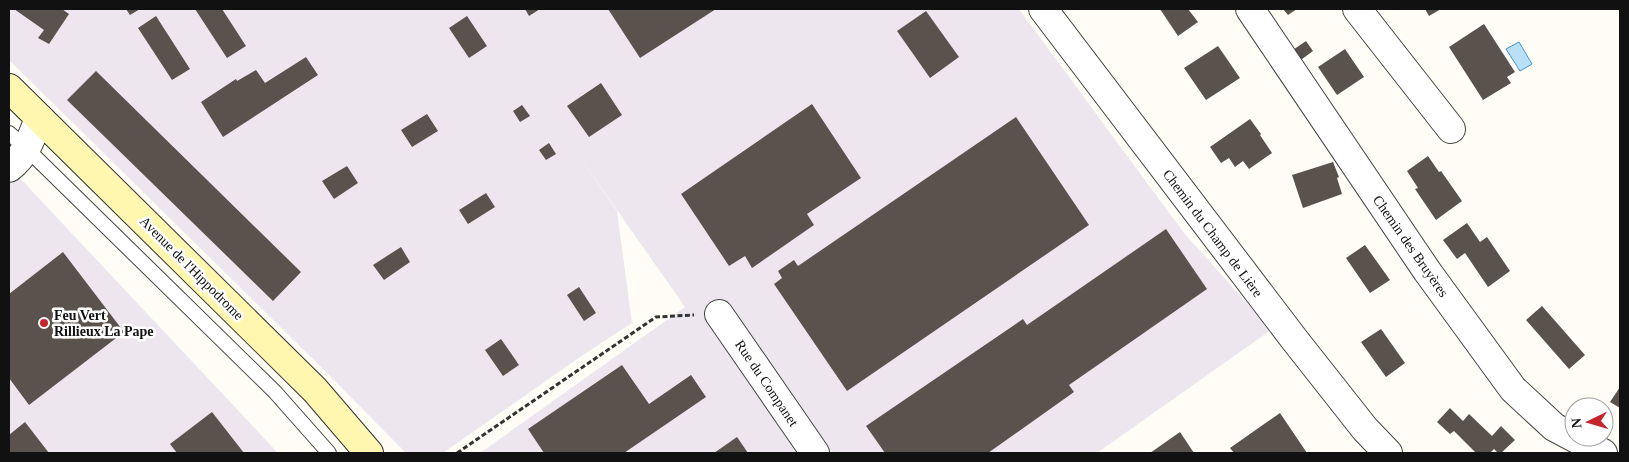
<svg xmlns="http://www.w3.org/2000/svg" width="1629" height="462" viewBox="0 0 1629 462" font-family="'Times New Roman',serif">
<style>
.industrial{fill:#eee6ef}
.water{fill:#b9e0f7;stroke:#3f96cf}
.building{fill:#5a524d}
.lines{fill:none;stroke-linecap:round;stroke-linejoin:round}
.lane-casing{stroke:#444;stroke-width:16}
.street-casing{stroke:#444;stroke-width:30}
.secondary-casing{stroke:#333;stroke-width:30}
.path{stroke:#333;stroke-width:3;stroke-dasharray:5 2.5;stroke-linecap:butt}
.lane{stroke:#fff;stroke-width:14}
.street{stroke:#fff;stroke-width:28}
.secondary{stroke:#fff6b0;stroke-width:28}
.poi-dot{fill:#c4262e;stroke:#fff;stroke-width:2}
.labels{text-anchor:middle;stroke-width:5;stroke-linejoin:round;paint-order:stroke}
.street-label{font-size:14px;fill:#111;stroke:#fff}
.poi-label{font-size:14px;font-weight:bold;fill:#111;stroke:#fff;text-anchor:start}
</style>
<rect width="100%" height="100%" fill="#fffdf5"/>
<!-- industrial -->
<path class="industrial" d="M9 9H1019L1184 233 1271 330 1097 453H480L685 307 572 146 617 211 632 323 583 355 443 453H406L325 371 9 60Z
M9 173 17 175 278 453H9Z"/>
<!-- water -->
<path class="water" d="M1519 42 1532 64 1520 71 1506 49Z"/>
<!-- building -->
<path class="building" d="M14 9H62L69 14 49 44 38 38 44 30Z
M126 9H140L130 15Z
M195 9H222L246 46 227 58Z
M525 9H540L529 16Z
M608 9H716L640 58Z
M1160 9H1188L1198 22 1178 36Z
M1283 9H1297L1288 15Z
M1425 9H1441L1429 16Z
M926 11 959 57 930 78 897 31Z
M156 16 190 69 172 80 138 28Z
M467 16 487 46 469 58 449 28Z
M1484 24 1515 72 1507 77 1511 83 1483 100 1449 47Z
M1306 41 1313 51 1298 62 1290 52Z
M1218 46 1240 78 1206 100 1184 68Z
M1345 49 1364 77 1337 95 1318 67Z
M306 57 318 75 223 137 201 102 236 79 237 81 256 70 265 83Z
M96 71 301 272 273 301 67 100Z
M601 83 622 115 589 137 567 106Z
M812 104 861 178 807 214 814 225 752 268 745 256 729 266 681 194Z
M522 105 530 116 520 122 513 111Z
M427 114 438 131 412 147 401 130Z
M1016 117 1089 225 847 391 774 284 782 278 778 271 794 260 798 266Z
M1250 119 1261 134 1260 135 1272 153 1249 169 1243 161 1235 167 1229 158 1221 163 1210 147Z
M549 143 556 154 546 160 539 150Z
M1428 156 1439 172 1441 171 1462 201 1436 220 1415 189 1418 188 1407 171Z
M1333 162 1339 177 1337 178 1342 194 1303 208 1292 175Z
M347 166 358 183 334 199 322 181Z
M486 193 495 207 468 224 459 210Z
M1467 223 1480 242 1487 237 1510 271 1488 287 1465 253 1457 259 1443 240Z
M1166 229 1207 289 1069 385 1074 392 988 453H885L866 426 1023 319 1027 325Z
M1365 245 1390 280 1370 293 1346 258Z
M401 247 410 262 384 280 373 265Z
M63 252 124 332 29 405 9 378V294Z
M579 287 596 313 584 321 567 295Z
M1542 306 1585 355 1569 369 1526 320Z
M1381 329 1405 363 1386 377 1361 342Z
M501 339 519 365 503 376 485 350Z
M622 365 649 404 691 375 706 397 624 453H544L528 429Z
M1620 387V408L1610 402Z
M1450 408 1463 421 1469 414 1492 436 1501 426 1515 440 1501 453H1498L1494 449 1490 453H1476L1454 431 1450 434 1437 422Z
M212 412 244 453H177L170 444Z
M1280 413 1307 453H1234L1230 448Z
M25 422 49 453H9V435Z
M1180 432 1194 453H1150Z
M737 437 748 453H714Z"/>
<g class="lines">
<!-- lane casing -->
<g class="lane-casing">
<path id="lane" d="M9 133 27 149 275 392 329 453"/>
</g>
<!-- street casing -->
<g class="street-casing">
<path id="street" d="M1043 9 1294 339 1365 429 1388 453
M1250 9 1427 271 1513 389 1554 427 1603 453
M1357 9 1451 129
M9 168C26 155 32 137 39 118
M719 314 815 453"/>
</g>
<!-- secondary casing -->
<g class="secondary-casing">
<path id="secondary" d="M9 88 315 390 369 453"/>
</g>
<!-- path -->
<path class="path" d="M457 453 656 317 694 315"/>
<!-- lane -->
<use href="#lane" class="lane"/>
<!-- street -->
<use href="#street" class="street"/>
<!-- secondary -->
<use href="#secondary" class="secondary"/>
</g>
<!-- markers -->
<circle class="poi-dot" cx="44" cy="323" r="5"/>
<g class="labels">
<!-- street labels -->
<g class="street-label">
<text transform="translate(1213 233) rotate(53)" y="5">Chemin du Champ de Lière</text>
<text transform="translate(1411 246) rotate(55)" y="5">Chemin des Bruyères</text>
<text transform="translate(192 268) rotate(45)" y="5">Avenue de l'Hippodrome</text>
<text transform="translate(767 383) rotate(56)" y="5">Rue du Companet</text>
</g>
<!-- poi labels -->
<g class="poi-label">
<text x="54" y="320">Feu Vert<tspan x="54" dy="16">Rillieux La Pape</tspan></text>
</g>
</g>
<!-- border -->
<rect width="1629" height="462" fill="none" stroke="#111111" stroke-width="20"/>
<!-- north arrow -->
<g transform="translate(1589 422) rotate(265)"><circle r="24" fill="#ffffff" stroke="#a0a0a0"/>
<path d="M0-4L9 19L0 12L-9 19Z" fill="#c4262e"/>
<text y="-8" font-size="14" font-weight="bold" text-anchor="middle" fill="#111111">N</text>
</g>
</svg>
